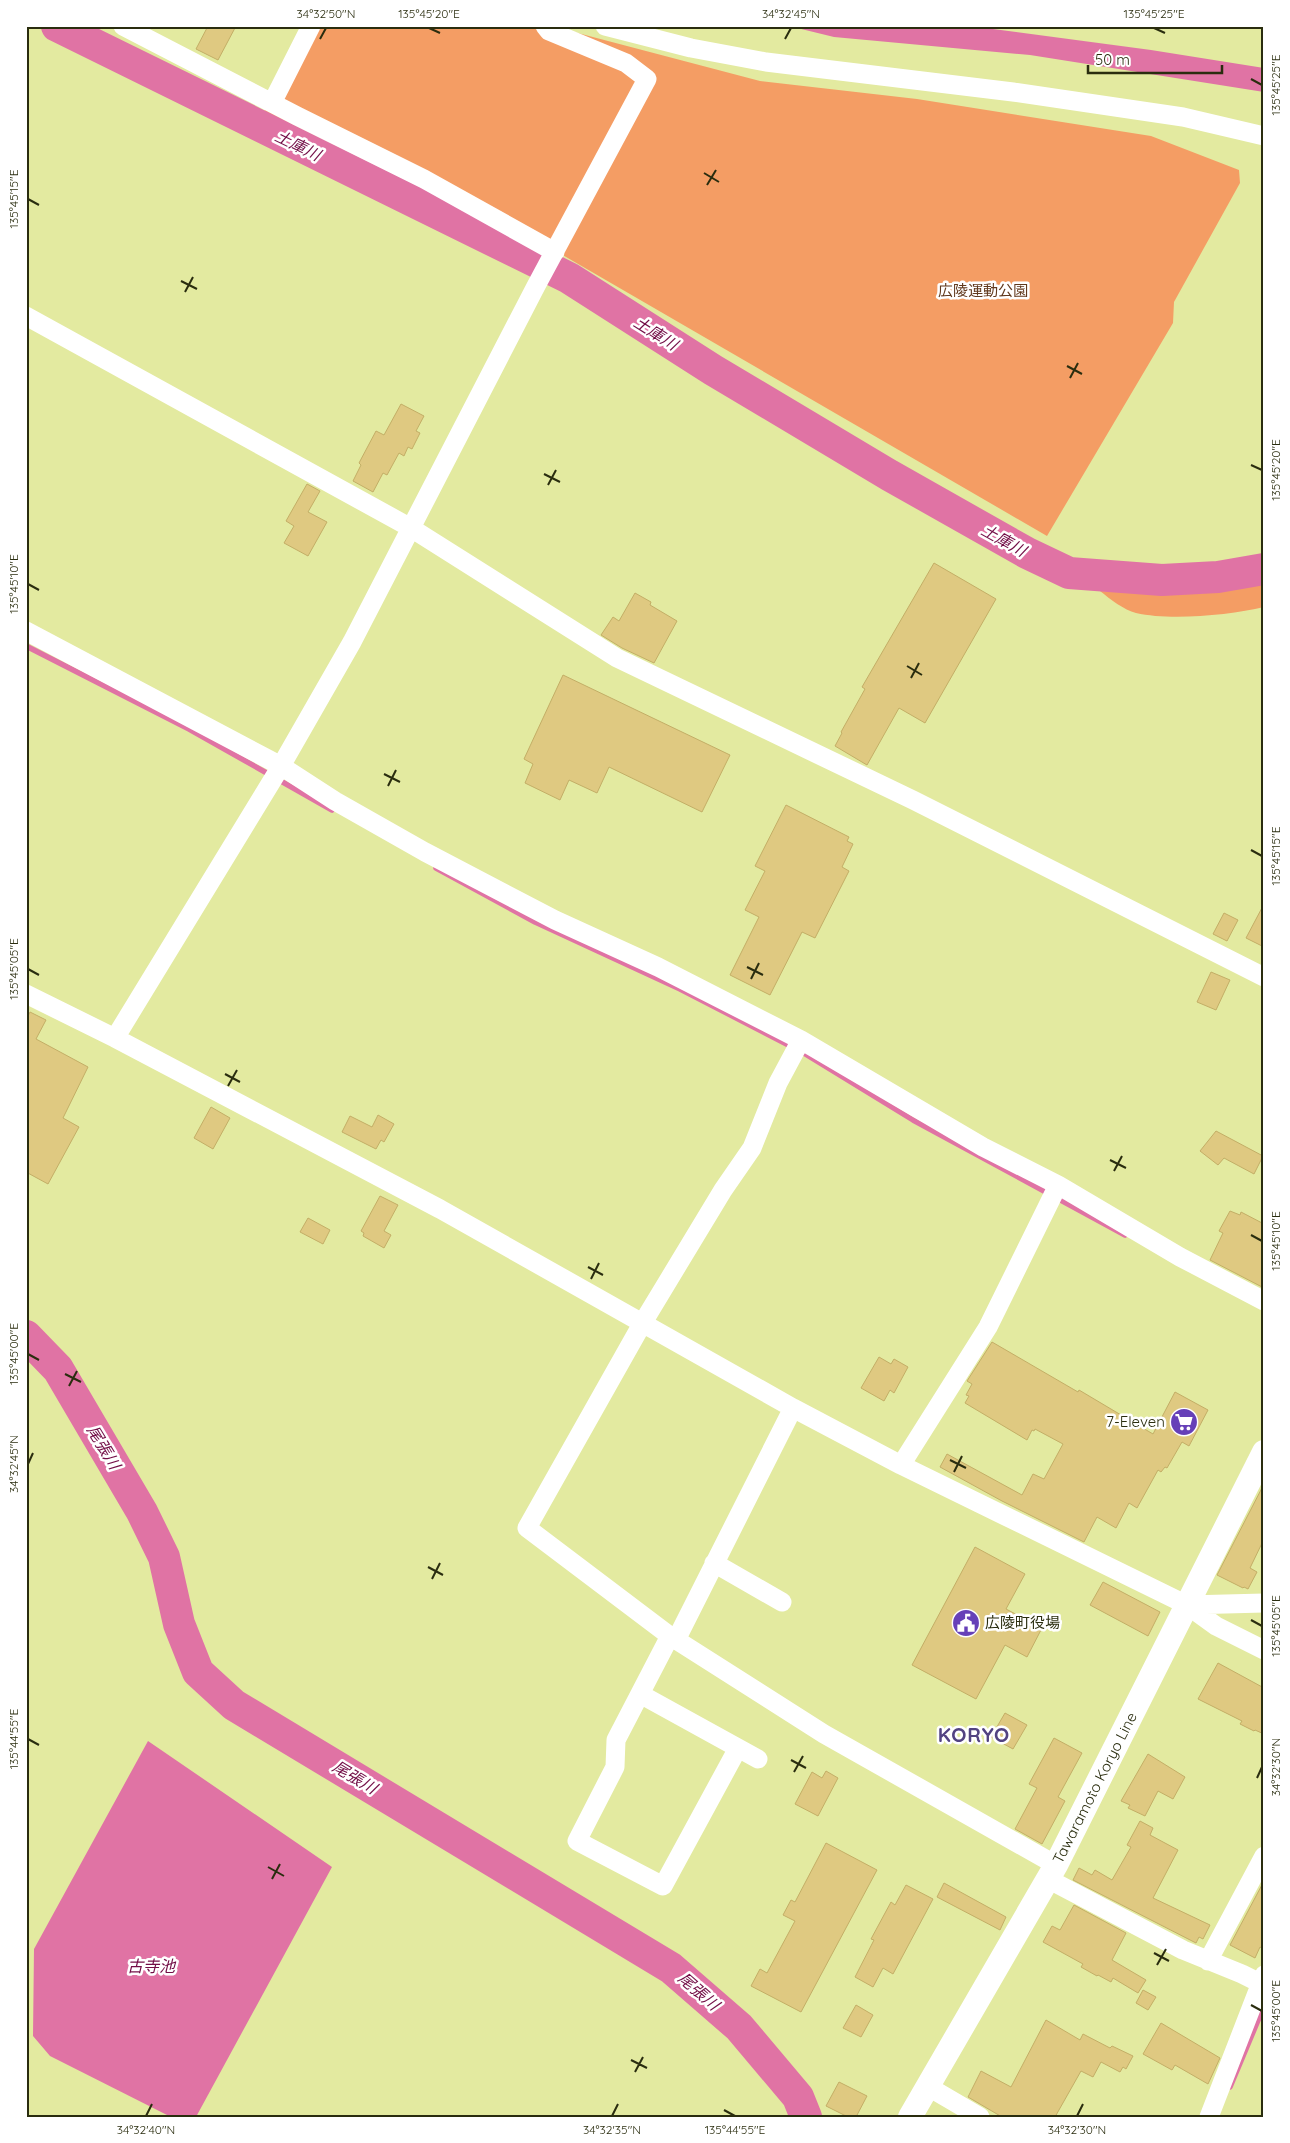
<svg xmlns="http://www.w3.org/2000/svg" width="1290" height="2143" viewBox="0 0 1290 2143" font-family="Quicksand,'Noto Sans JP',sans-serif">
<style>
.green{fill:#f49d64}
.water{fill:#e073a4}
.lines{fill:none;stroke-linecap:round;stroke-linejoin:round}
.stream{stroke:#e073a4;stroke-width:5.5}
.river{stroke:#e073a4;stroke-width:32}
.building{fill:#dfc981;stroke:#c3ae66}
.minor{stroke:#fff;stroke-width:19}
.major{stroke:#fff;stroke-width:24}
.ticks{fill:none;stroke:#2a2d0f;stroke-width:2}
.labels{text-anchor:middle;stroke-width:5;stroke-linejoin:round;paint-order:stroke}
.park-label{font-size:15px;fill:#61391d;stroke:#fff}
.poi-label{font-size:15px;fill:#2a2d0f;stroke:#fff;text-anchor:end}
.street-label{font-size:15px;fill:#2a2d0f;stroke:#fff}
.water-label{font-size:16px;font-style:italic;fill:#720d46;stroke:#fff}
.district-label{font-size:20px;font-weight:bold;letter-spacing:1px;fill:#524381;stroke:#fff}
.neatline{fill:none;stroke:#2a2d0f;stroke-width:2}
.ticks-label{font-size:12px;text-anchor:middle;fill:#2a2d0f}
</style>
<rect width="100%" height="100%" fill="#e3eaa0"/>
<!-- green -->
<path class="green" d="M303 26H551L760 81 917 99 1151 136 1239 170 1240 183 1174 302 1173 323 1047 536 554 250 264 112Z
M1264 582V607C1230 615 1171 621 1136 613 1124 610 1110 599 1100 591L1189 594 1221 592Z"/>
<!-- water -->
<path class="water" d="M789 26H970L1151 50 1264 68V92L1030 55 834 37Z
M148 1741 332 1867 196 2117H171L50 2056 33 2036 34 1949Z"/>
<g class="lines">
<!-- stream -->
<path class="stream" d="M26 646 189 729 332 810
M436 868 535 922 680 989 802 1052 913 1120 1125 1235
M1230 2087 1264 2006"/>
<!-- river -->
<path class="river" d="M57 26 569 278 713 370 889 475 1027 553 1069 573 1162 580 1218 577 1264 569
M26 1336 58 1369 142 1512 164 1557 179 1624 198 1672 234 1705 671 1968 739 2027 798 2097 806 2117"/>
</g>
<!-- building -->
<path class="building" d="M208 26H236L218 60 196 49Z
M401 404 424 416 416 431 420 433 412 449 408 447 404 456 399 453 387 475 383 473 373 492 353 481 361 465 359 463 376 431 384 435Z
M307 484 320 491 308 512 327 522 308 556 284 543 294 526 286 521Z
M934 563 996 599 925 723 899 708 867 765 835 746 842 733 841 732 865 689 862 687Z
M635 593 651 602 650 605 677 621 654 663 622 648 601 635 613 617 619 621Z
M563 675 730 755 702 812 609 767 597 793 569 780 560 800 525 783 533 764 524 759Z
M786 805 849 837 847 841 853 844 842 867 849 871 815 938 802 932 770 995 730 975 759 917 745 910 765 871 755 866Z
M1264 904V947L1246 938Z
M1224 913 1238 920 1227 941 1213 934Z
M1211 972 1230 980 1216 1010 1197 1002Z
M30 1012 46 1020 36 1039 88 1067 63 1118 79 1127 48 1184 26 1172V1020Z
M211 1107 230 1118 213 1149 194 1138Z
M378 1115 394 1124 384 1142 381 1140 376 1149 342 1132 350 1116 372 1127Z
M1216 1131 1263 1156 1254 1174 1224 1158 1218 1165 1200 1151Z
M380 1196 398 1205 384 1231 391 1235 384 1248 363 1236 364 1233 361 1231Z
M1230 1211 1240 1215 1241 1212 1264 1224V1288L1210 1260 1223 1233 1219 1231Z
M308 1218 330 1230 323 1244 300 1232Z
M992 1342 1078 1392 1079 1390 1153 1434 1175 1392 1208 1410 1189 1446 1182 1442 1167 1468 1165 1467 1161 1472 1158 1470 1137 1508 1129 1503 1116 1528 1097 1517 1084 1542 1002 1501 940 1467 947 1454 1022 1495 1033 1474 1044 1479 1063 1444 1035 1429 1034 1431 1032 1430 1027 1440 965 1403 969 1396 966 1395 972 1384 967 1381Z
M879 1357 891 1364 894 1359 908 1367 894 1393 890 1390 884 1401 861 1388Z
M1264 1484V1539L1250 1568 1257 1572 1248 1589 1244 1587 1243 1588 1217 1575Z
M975 1547 1025 1574 1006 1609 1042 1628 1027 1657 1005 1645 976 1699 912 1665Z
M1103 1582 1160 1612 1148 1636 1090 1605Z
M1218 1663 1264 1688V1734L1255 1730 1254 1731 1240 1724 1242 1721 1198 1699Z
M1005 1713 1027 1725 1013 1749 991 1737Z
M1054 1738 1082 1753 1058 1797 1065 1801 1042 1844 1015 1829 1037 1788 1029 1784Z
M1148 1754 1185 1777 1173 1799 1158 1791 1145 1816 1128 1808 1130 1805 1121 1801Z
M826 1771 838 1778 818 1816 795 1804 812 1772 822 1778Z
M1140 1821 1153 1828 1150 1835 1178 1850 1153 1898 1210 1925 1203 1939 1199 1937 1196 1943 1073 1880 1079 1868 1092 1875 1095 1870 1112 1880 1131 1847 1127 1845Z
M826 1843 877 1870 801 2012 751 1986 760 1969 767 1973 795 1921 783 1915 791 1900 795 1902Z
M1264 1881V1949L1260 1947 1255 1958 1230 1945Z
M944 1883 1006 1917 1000 1930 937 1897Z
M906 1885 933 1899 893 1974 883 1968 873 1987 855 1977 874 1940 871 1939 891 1902 895 1905Z
M1074 1905 1126 1933 1112 1960 1146 1980 1138 1993 1113 1978 1111 1982 1098 1975 1097 1976 1081 1967 1083 1964 1043 1942 1052 1926 1060 1930Z
M1143 1990 1156 1997 1148 2010 1136 2003Z
M856 2005 873 2015 861 2037 843 2028Z
M1046 2020 1080 2040 1083 2034 1110 2048 1112 2046 1133 2056 1126 2069 1123 2067 1120 2072 1101 2062 1093 2077 1081 2071 1055 2117H1002L968 2097 981 2071 1011 2087Z
M1161 2023 1220 2058 1208 2084 1175 2065 1172 2070 1143 2054Z
M839 2082 867 2096 856 2117H848L826 2106Z"/>
<g class="lines">
<!-- minor -->
<path class="minor" d="M123 26 297 116 424 179 555 252
M605 26 691 48 766 62 1013 92 1183 117 1264 136
M272 103 311 26
M26 316 411 528 617 658 913 800 1264 977
M26 631 281 766 335 801 425 852 555 920 658 967 801 1040 983 1147 1058 1185 1180 1257 1264 1301
M26 994 115 1038 440 1209 793 1408 901 1465 1187 1605 1216 1626 1264 1650
M115 1038 281 766 352 642 536 286 647 79 626 63 549 31 545 26
M801 1040 778 1083 752 1148 723 1190 642 1324 527 1528 670 1636 824 1734 1056 1865
M901 1465 988 1327 1058 1185
M714 1563 782 1602
M1187 1605 1264 1603
M670 1636 616 1740 615 1767 577 1841 663 1886 738 1748
M676 1640 793 1408
M640 1694 758 1759
M1048 1879 1183 1950 1242 1974 1264 1985
M1208 1961 1264 1856
M927 2086 980 2117
M1209 2117 1264 1975"/>
<!-- major -->
<path class="major" d="M910 2117 1056 1865 1264 1452"/>
</g>
<!-- ticks -->
<path class="ticks" d="M429 28 440 33M1154 28 1165 33M320 39 326 28M785 39 791 28M1251 79 1262 85M704 173 719 182M707 185 716 170M28 199 39 205M181 281 197 289M185 292 193 277M1067 366 1082 374M1070 378 1078 363M1251 465 1262 470M544 474 560 482M548 485 556 470M28 584 39 590M907 666 922 675M911 678 919 663M384 774 400 782M388 786 396 770M1251 850 1262 856M747 967 763 975M28 969 39 975M751 979 759 963M225 1074 240 1082M228 1086 237 1070M1110 1160 1126 1168M1114 1171 1122 1156M1251 1235 1262 1241M588 1267 603 1275M591 1279 599 1263M28 1354 39 1360M65 1374 81 1382M69 1386 77 1371M950 1460 966 1468M28 1464 33 1453M954 1472 962 1456M428 1567 443 1575M432 1579 440 1563M1251 1620 1262 1626M28 1739 39 1745M791 1760 806 1768M794 1772 803 1756M1257 1778 1262 1767M268 1867 284 1876M272 1879 280 1864M1154 1953 1169 1961M1157 1965 1166 1949M1251 2005 1262 2011M631 2060 647 2068M635 2072 643 2057M724 2110 735 2116M146 2116 152 2104M612 2116 618 2104M1077 2116 1083 2104"/>
<!-- icons -->
<defs>
<g id="supermarket-disc" transform="scale(1.4375)"><circle r="9.5" fill="#6640b8" stroke="#fff"/><path d="M-6-5.5h2.5l.6 2H6L4.5 2H-2.5L-4.4-4H-6ZM-1.5 3.2a1.3 1.3 0 1 0 .1 0ZM3 3.2a1.3 1.3 0 1 0 .1 0Z" fill="#fff"/></g>
<g id="civic-disc" transform="scale(1.4375)"><circle r="9.5" fill="#6640b8" stroke="#fff"/><path d="M-.6-6.5H3V-4.5H.6V-3L4-1V1h2V6H-6V1h2V-1L-.6-3ZM-1.2 2.5V6h2.4V2.5Z" fill="#fff"/></g>
</defs>
<g fill-rule="evenodd">
<use href="#supermarket-disc" x="1184" y="1422"/>
<use href="#civic-disc" x="966" y="1623"/>
</g>
<g class="labels">
<!-- park labels -->
<g class="park-label">
<text x="983" y="296">広陵運動公園</text>
</g>
<!-- poi labels -->
<g class="poi-label">
<text x="1165" y="1427">7-Eleven</text>
<text x="985" y="1628" text-anchor="start">広陵町役場</text>
</g>
<!-- street labels -->
<g class="street-label">
<text transform="translate(1095 1788) rotate(-63)" y="5">Tawaramoto Koryo Line</text>
</g>
<!-- water labels -->
<g class="water-label">
<text transform="translate(298 145) rotate(26)" y="6">土庫川</text>
<text transform="translate(656 333) rotate(32)" y="6">土庫川</text>
<text transform="translate(1004 540) rotate(29)" y="6">土庫川</text>
<text transform="translate(104 1447) rotate(59)" y="6">尾張川</text>
<text transform="translate(355 1777) rotate(31)" y="6">尾張川</text>
<text x="151" y="1972">古寺池</text>
<text transform="translate(699 1991) rotate(41)" y="6">尾張川</text>
</g>
<!-- district labels -->
<g class="district-label">
<text x="974" y="1742">KORYO</text>
</g>
</g>
<!-- border -->
<rect width="1290" height="2143" fill="none" stroke="#ffffff" stroke-width="55"/>
<!-- scale -->
<path d="M1088 65v8h134v-8" fill="none" stroke="#2a2d0f" stroke-width="2.5"/>
<text x="1095" y="65" font-size="15" fill="#2a2d0f" stroke="#ffffff" stroke-width="4" paint-order="stroke">50 m</text>
<rect x="28" y="28" width="1234" height="2088" class="neatline"/>
<g class="ticks-label">
<text x="326" y="18">34°32'50"N</text>
<text x="429" y="18">135°45'20"E</text>
<text x="791" y="18">34°32'45"N</text>
<text x="1154" y="18">135°45'25"E</text>
<text transform="translate(1276 85) rotate(-90)" y="4">135°45'25"E</text>
<text transform="translate(14 199) rotate(-90)" y="4">135°45'15"E</text>
<text transform="translate(1276 470) rotate(-90)" y="4">135°45'20"E</text>
<text transform="translate(14 584) rotate(-90)" y="4">135°45'10"E</text>
<text transform="translate(1276 856) rotate(-90)" y="4">135°45'15"E</text>
<text transform="translate(14 969) rotate(-90)" y="4">135°45'05"E</text>
<text transform="translate(1276 1241) rotate(-90)" y="4">135°45'10"E</text>
<text transform="translate(14 1354) rotate(-90)" y="4">135°45'00"E</text>
<text transform="translate(14 1464) rotate(-90)" y="4">34°32'45"N</text>
<text transform="translate(1276 1626) rotate(-90)" y="4">135°45'05"E</text>
<text transform="translate(14 1739) rotate(-90)" y="4">135°44'55"E</text>
<text transform="translate(1276 1767) rotate(-90)" y="4">34°32'30"N</text>
<text transform="translate(1276 2011) rotate(-90)" y="4">135°45'00"E</text>
<text x="146" y="2134">34°32'40"N</text>
<text x="612" y="2134">34°32'35"N</text>
<text x="735" y="2134">135°44'55"E</text>
<text x="1077" y="2134">34°32'30"N</text>
</g>
</svg>
